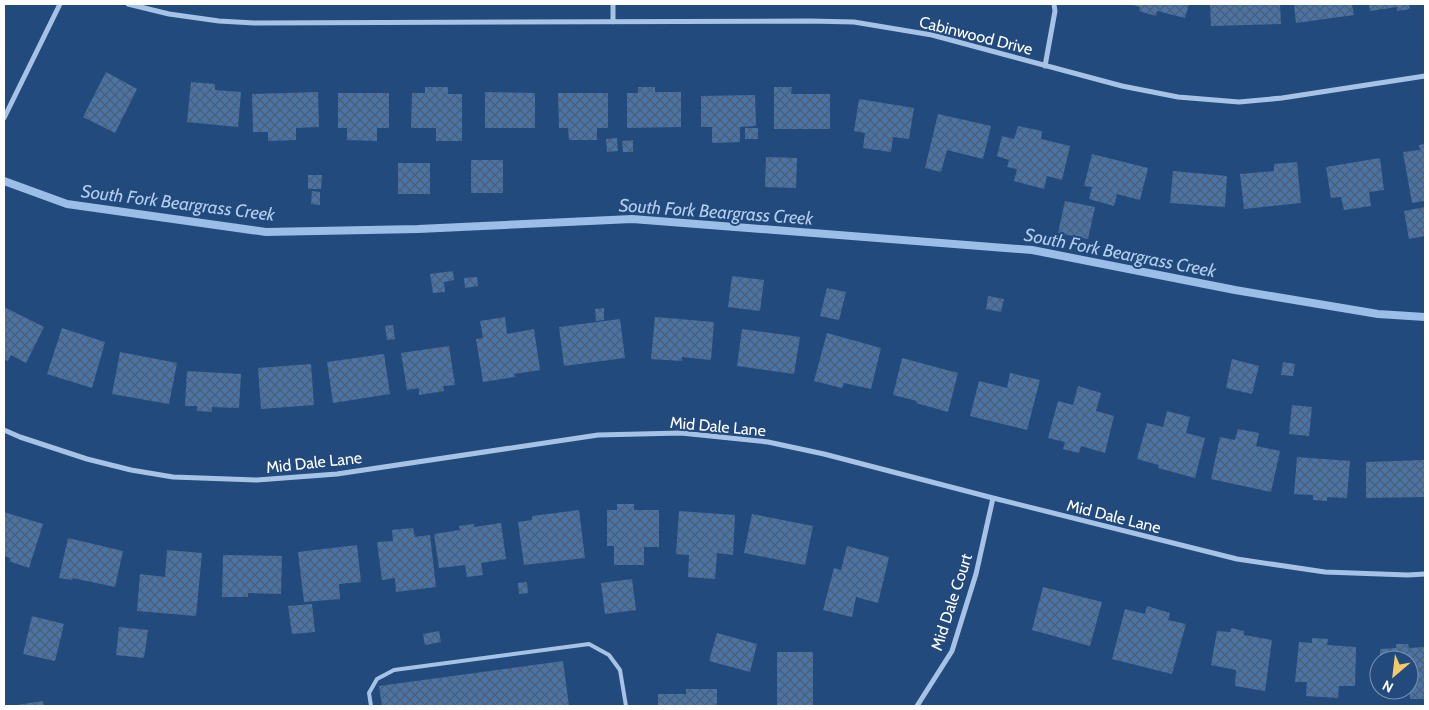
<svg xmlns="http://www.w3.org/2000/svg" width="1429" height="710" viewBox="0 0 1429 710" font-family="Cabin,sans-serif">
<style>
.lines{fill:none;stroke-linecap:round;stroke-linejoin:round}
.stream{stroke:#9abee7;stroke-width:8}
.building{fill:url(#building-cross-hatch)}
.lane{stroke:#a6c3e6;stroke-width:4}
.street{stroke:#a6c3e6;stroke-width:5}
.labels{text-anchor:middle;stroke-width:4;stroke-linejoin:round;paint-order:stroke}
.street-label{font-size:16px;fill:#fff;stroke:#224a7d}
.water-label{font-size:18px;font-style:italic;fill:#b1cdee;stroke:#224a7d}
</style>
<defs>
<pattern id="building-cross-hatch" width="8" height="8" patternUnits="userSpaceOnUse" patternTransform="scale(1.25)"><rect width="8" height="8" fill="#4b74a6"/><path d="M0 0l8 8M0 8l8-8" fill="none" stroke="#4c5e74"/></pattern>
</defs>
<rect width="100%" height="100%" fill="#224a7d"/>
<g class="lines">
<!-- stream -->
<path class="stream" d="M4 181 67 204 266 232 418 229 632 219 1032 250 1235 290 1378 314 1425 317"/>
</g>
<!-- building -->
<path class="building" d="M1129 4H1189L1185 18 1157 11 1156 16 1139 11 1140 7Z
M1210 4H1280L1281 24 1211 26Z
M1294 4H1352L1354 15 1296 23Z
M1369 4H1409L1410 9 1397 11V7L1370 11Z
M106 72 137 89 115 133 83 117Z
M191 82 215 84V90L241 92 238 127 187 122Z
M425 87H448V94H462V141H436V128H411L412 93H425Z
M638 87H655V92H681V127L627 128V93H638Z
M774 87H792L791 94H830V129H774Z
M318 92 319 127 296 128V140L268 141V132H253L252 94Z
M485 92 535 93V128H485Z
M338 93H389V128H377V141L347 140V128H338Z
M558 93H608V128H597V140H569L568 128H559Z
M755 95 756 126 740 127V142L712 143V127H701V96Z
M859 99 914 108 909 139 893 137 891 152 863 148 865 133 854 131Z
M938 114 991 126 983 159 947 150 941 172 925 168Z
M1018 126 1042 131 1041 139 1070 146 1062 180 1047 176 1044 189 1014 181 1017 169 1007 167 1009 160 997 156 1002 136 1014 139Z
M745 128H758V139H745Z
M617 138 618 151 607 152 606 139Z
M633 140V152H623L622 141Z
M1425 144V201L1412 203 1403 152 1420 150 1419 145Z
M1092 154 1148 168 1140 200 1117 194 1114 206 1089 199 1092 187 1084 186Z
M766 157 797 158 796 188 765 187Z
M1380 158 1384 190 1369 192 1371 206 1344 210 1341 197 1331 198 1326 167Z
M471 160H503V193H471Z
M1297 162 1301 203 1244 209 1240 174 1274 171V164Z
M398 163H430V194H398Z
M1173 171 1227 176 1225 207 1170 203Z
M308 175H322L321 189H308Z
M312 191 320 192V205L311 204Z
M1065 201 1095 207 1088 239 1058 233Z
M1425 207V236L1409 239 1404 211Z
M453 271 454 280 444 282 445 292 433 293 430 274Z
M732 276 764 280 760 311 728 307Z
M477 277 478 286 465 288 464 278Z
M827 288 846 292 839 320 820 316Z
M988 296 1004 299 1001 312 986 309Z
M4 307 44 327 26 363 11 355 8 361 4 359Z
M604 308V320L596 321 595 309Z
M505 317 507 334 534 329 540 370 514 374 515 377 483 382 476 339 483 338 480 321Z
M655 317 714 322 711 360 682 357V361L651 359Z
M620 319 625 358 564 366 559 327Z
M393 325 395 339 387 340 385 326Z
M62 328 105 342 92 388 47 374Z
M742 329 800 337 794 374 737 366Z
M827 333 881 348 871 389 844 383 842 388 814 381Z
M449 346 455 385 443 386 444 391 419 395V388L407 390 401 353Z
M120 352 177 363 169 404 112 394Z
M384 354 390 394 333 403 327 362Z
M902 358 958 373 948 412 916 403 917 401 893 395Z
M1232 359 1259 366 1252 394 1226 388Z
M1283 362 1295 364 1293 376 1281 375Z
M311 364 314 405 261 409 258 368Z
M187 371 241 374 239 408 212 407V412L197 411V406H185Z
M1010 373 1040 380 1027 430 970 416 979 381 1007 388Z
M1078 386 1101 393 1096 411 1114 416 1105 453 1081 446 1079 453 1063 449 1065 442 1048 438 1058 401 1073 405Z
M1292 405 1312 407 1309 436 1289 434Z
M1167 411 1190 417 1186 433 1205 438 1195 478 1158 468 1159 465 1137 459 1147 423 1163 427Z
M1238 429 1259 433 1256 446 1280 451 1271 492 1211 479 1220 437 1235 440Z
M1297 457 1350 461 1347 498 1327 497V501L1313 500V495L1294 494Z
M1425 460V497L1366 498V462Z
M617 504H634V510H659V547H644V565H614V546H607V510H617Z
M579 510 585 558 524 565 518 522 532 520V516Z
M679 511 735 515 733 555 717 553 715 579 688 577 689 555 676 554Z
M4 512 43 524 29 568 9 561 10 558 4 556Z
M752 514 813 526 805 565 744 553Z
M501 523 506 559 481 563 483 575 467 577 465 565 439 568 434 534 460 530 459 526 474 524V527Z
M413 528 415 537 430 535 436 587 396 592 395 578 382 580 377 542 393 541 392 530Z
M68 538 123 551 115 587 73 578 72 580 59 578Z
M357 545 361 582 339 584 340 599 304 602 298 552Z
M847 546 889 557 878 603 856 597 852 617 823 610 834 568 841 570Z
M167 550 202 553 196 616 137 611 140 574 165 577Z
M223 555 282 556 281 594 248 593V597H222Z
M632 579 636 610 605 614 601 583Z
M527 582 528 593 519 594 518 583Z
M1043 587 1102 602 1090 646 1032 630Z
M312 604 315 632 292 634 288 606Z
M1147 606 1170 613 1168 620 1186 624 1172 674 1112 659 1125 609 1145 614Z
M32 616 64 624 55 661 23 654Z
M119 627 148 630 144 658 116 655Z
M1231 628 1244 631V635L1272 640 1265 691 1235 686 1236 670 1211 665 1217 631 1230 632Z
M439 631 441 642 425 645 423 634Z
M717 633 757 644 750 672 709 661Z
M1312 638 1328 639 1327 645 1356 647 1355 686H1339L1338 698 1306 696 1307 682H1295L1299 642 1312 643Z
M1396 644H1408L1409 648 1425 647V699H1410L1409 660H1380V649L1396 648Z
M777 652H813V706H777Z
M563 661 569 706H382L379 686Z
M686 689H717V706H658V694H686Z
M43 701 44 706H17V705Z"/>
<g class="lines">
<!-- lane -->
<path class="lane" d="M371 706 369 693 377 679 394 670 589 644 609 655 620 670 626 706"/>
<!-- street -->
<path class="street" d="M128 4 169 14 219 21 254 23 810 21 854 22 932 35 1122 86 1178 97 1239 102 1282 98 1425 76
M613 22V4
M1045 66 1055 11 1054 4
M4 118 60 4
M4 430 20 437 87 459 131 470 173 477 257 480 337 474 598 435 681 433 768 442 824 454 993 498 1237 559 1325 572 1408 575 1425 574
M917 706 952 651 976 574 993 498"/>
</g>
<g class="labels">
<!-- street labels -->
<g class="street-label">
<text transform="translate(976 35) rotate(14)" y="6">Cabinwood Drive</text>
<text transform="translate(718 426) rotate(5)" y="6">Mid Dale Lane</text>
<text transform="translate(314 462) rotate(-6)" y="6">Mid Dale Lane</text>
<text transform="translate(1114 516) rotate(14)" y="6">Mid Dale Lane</text>
<text transform="translate(951 602) rotate(-72)" y="6">Mid Dale Court</text>
</g>
<!-- water labels -->
<g class="water-label">
<text transform="translate(178 203) rotate(7)" y="6">South Fork Beargrass Creek</text>
<text transform="translate(716 212) rotate(4)" y="6">South Fork Beargrass Creek</text>
<text transform="translate(1120 253) rotate(11)" y="6">South Fork Beargrass Creek</text>
</g>
</g>
<!-- border -->
<rect width="1429" height="710" fill="none" stroke="#ffffff" stroke-width="10"/>
<!-- north arrow -->
<g transform="translate(1394 675) rotate(208)"><circle r="24" fill="#224a7d" stroke="#7a92b1"/>
<path d="M0-4L9 19L0 12L-9 19Z" fill="#f2ca68"/>
<text y="-8" font-size="14" font-weight="bold" text-anchor="middle" fill="#ffffff">N</text>
</g>
</svg>
